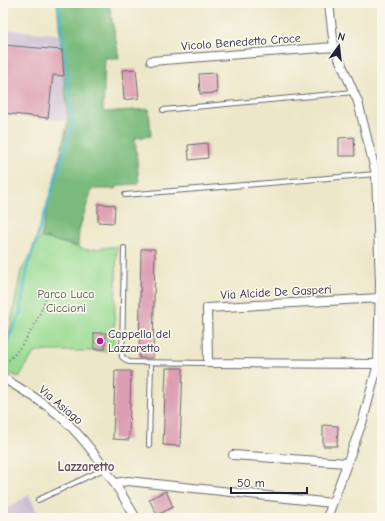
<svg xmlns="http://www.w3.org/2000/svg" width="385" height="521" viewBox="0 0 385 521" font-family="'Comic Neue',sans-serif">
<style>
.industrial{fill:#ccbfd4}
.green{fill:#99db93;stroke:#5e7e67}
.forest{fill:#7abb7d;stroke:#4e6e5c}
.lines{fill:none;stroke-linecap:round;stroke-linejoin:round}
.stream{stroke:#4dbac7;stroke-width:3}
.building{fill:#dc9eb2}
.lane-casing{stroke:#69676d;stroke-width:6}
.street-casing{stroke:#69676d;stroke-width:10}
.path{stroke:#69676d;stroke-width:2;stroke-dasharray:1 3;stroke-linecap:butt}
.lane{stroke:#fff;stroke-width:4}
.street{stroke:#fff;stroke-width:8}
.poi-dot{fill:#b5179e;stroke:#fbf7ec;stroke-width:1.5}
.labels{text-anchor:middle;stroke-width:3.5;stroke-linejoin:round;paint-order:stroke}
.street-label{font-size:12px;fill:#22223b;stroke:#fbf7ec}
.park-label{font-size:12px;fill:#465a55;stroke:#fbf7ec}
.poi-label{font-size:12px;fill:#22223b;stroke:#fbf7ec;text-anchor:start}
.neighbourhood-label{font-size:13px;font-weight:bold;fill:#634d65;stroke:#fbf7ec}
</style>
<rect width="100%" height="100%" fill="#fbf7ec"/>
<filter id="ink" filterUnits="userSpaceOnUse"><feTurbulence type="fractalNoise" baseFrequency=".025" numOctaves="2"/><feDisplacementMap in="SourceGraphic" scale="8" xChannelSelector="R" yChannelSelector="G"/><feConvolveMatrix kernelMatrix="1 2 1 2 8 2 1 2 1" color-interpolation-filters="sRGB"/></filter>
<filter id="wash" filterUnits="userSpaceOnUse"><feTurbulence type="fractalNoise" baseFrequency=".012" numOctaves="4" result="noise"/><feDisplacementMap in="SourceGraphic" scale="16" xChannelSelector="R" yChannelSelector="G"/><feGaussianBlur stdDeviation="0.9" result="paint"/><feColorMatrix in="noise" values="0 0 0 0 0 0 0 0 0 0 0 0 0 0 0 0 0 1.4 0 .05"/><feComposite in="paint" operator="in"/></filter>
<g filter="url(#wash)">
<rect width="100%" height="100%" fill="#ede7c9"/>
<!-- industrial -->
<path class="industrial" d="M3 29 61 35 68 121 3 115Z
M29 495 40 518H3V511Z"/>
<!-- green -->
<path class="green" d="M41 237 88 250 117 246 114 345 112 351H47L34 353 19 377 3 371V341L9 333 21 271Z"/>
<!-- forest -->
<path class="forest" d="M57 3H109L119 58H105L103 112 149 109 151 136 135 138 139 184 119 185 116 189H92L79 230 78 246 41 237 68 121Z"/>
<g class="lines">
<!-- stream -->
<path class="stream" d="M3 350 20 314 27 269 73 124 59 3"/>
</g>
<g id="blocks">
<!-- building -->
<path class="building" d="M3 45 62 50 64 76 53 75 48 118 3 113Z
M136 69 139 98 124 100 122 70Z
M216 73 217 93 200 94 199 74Z
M354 137 355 156H339V138Z
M207 143 208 158 189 160 188 145Z
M98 204 115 205 114 223 98 222Z
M141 249H155L153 358H139Z
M94 333H106L105 349H94Z
M166 368H183L180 446 163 445Z
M115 371H131L129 440 113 439Z
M323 425 338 426 337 446H323Z
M166 491 173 507 157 515 149 499Z"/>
</g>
</g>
<g filter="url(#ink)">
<use href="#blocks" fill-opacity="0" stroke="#69676d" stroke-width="1"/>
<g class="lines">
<!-- lane casing -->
<g class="lane-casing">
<path id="lane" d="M163 110 354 92
M125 195 376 174
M124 248 122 357 129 362 208 363
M149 445 151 363
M38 500 104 469"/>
</g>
<!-- street casing -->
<g class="street-casing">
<path id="street" d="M151 61 334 47
M378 364 208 363 207 308 380 298
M3 378C23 390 44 402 61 417 92 445 115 483 136 518
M233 455 347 463
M115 483 128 481 332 503
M327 518 363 420 378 364 380 283 376 174 358 102 334 47 329 3"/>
</g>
<!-- path -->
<path class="path" d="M3 366C28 343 38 319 50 288"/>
<!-- lane -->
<use href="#lane" class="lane"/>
<!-- street -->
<use href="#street" class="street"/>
</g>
</g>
<!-- markers -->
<circle class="poi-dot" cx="100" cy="341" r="4"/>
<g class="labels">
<!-- street labels -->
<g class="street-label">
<text transform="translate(241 42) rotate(-4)" y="4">Vicolo Benedetto Croce</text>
<text transform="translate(276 292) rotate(-3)" y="4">Via Alcide De Gasperi</text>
<text transform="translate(61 405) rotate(40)" y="4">Via Asiago</text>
</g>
<!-- park labels -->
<g class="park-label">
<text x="66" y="298">Parco Luca<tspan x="66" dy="14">Ciccioni</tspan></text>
</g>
<!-- poi labels -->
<g class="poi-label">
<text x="108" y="338">Cappella del<tspan x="108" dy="14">Lazzaretto</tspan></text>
</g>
<!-- neighbourhood labels -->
<g class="neighbourhood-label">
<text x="86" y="471">Lazzaretto</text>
</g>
</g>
<!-- margin -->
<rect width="385" height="521" fill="none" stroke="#fbf7ec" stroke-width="16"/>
<!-- north arrow -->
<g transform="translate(339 46) rotate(15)" stroke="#fbf7ec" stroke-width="3" paint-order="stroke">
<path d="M0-3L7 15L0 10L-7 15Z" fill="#22223b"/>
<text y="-6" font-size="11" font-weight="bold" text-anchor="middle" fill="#22223b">N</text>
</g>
<!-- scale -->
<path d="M231 487v6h76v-6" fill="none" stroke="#22223b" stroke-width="2"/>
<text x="237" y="487" font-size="12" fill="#22223b" stroke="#fbf7ec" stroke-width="3" paint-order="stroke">50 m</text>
</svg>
